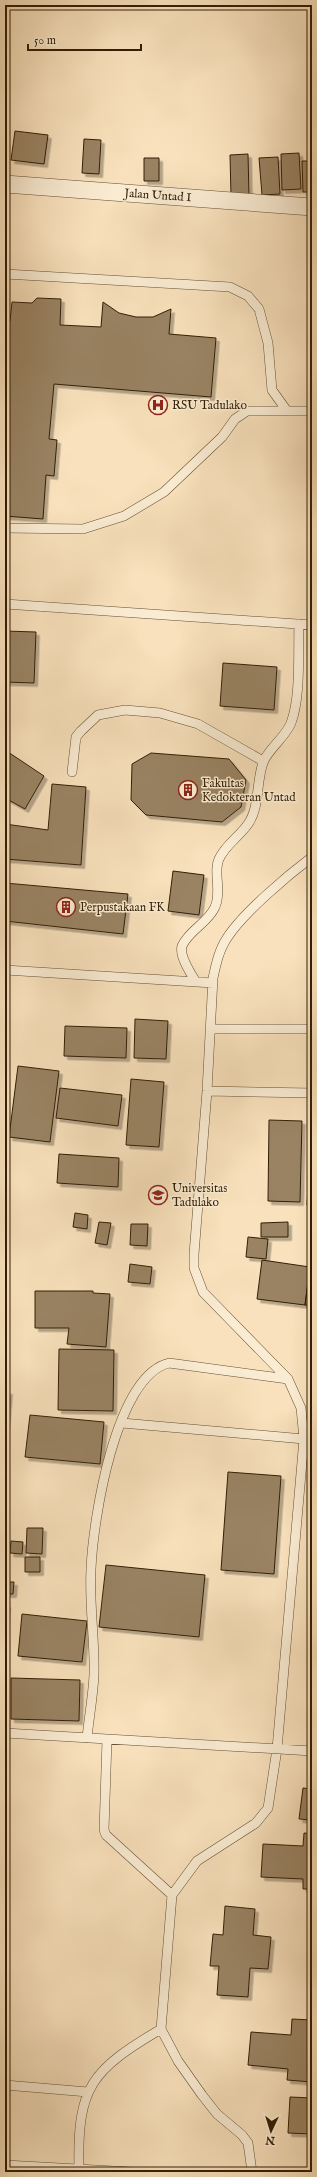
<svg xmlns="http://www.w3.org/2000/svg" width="317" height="2177" viewBox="0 0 317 2177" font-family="'IM FELL English',serif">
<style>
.building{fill:#998364;stroke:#331e04;filter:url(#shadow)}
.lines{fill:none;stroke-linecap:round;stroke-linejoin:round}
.service-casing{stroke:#644f32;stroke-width:10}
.minor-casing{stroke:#644f32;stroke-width:18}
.service{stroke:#faecd3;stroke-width:9}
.minor{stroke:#faecd3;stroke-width:17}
.labels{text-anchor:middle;stroke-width:3;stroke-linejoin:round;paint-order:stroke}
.street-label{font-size:12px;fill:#331e04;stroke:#faecd3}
.poi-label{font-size:12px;fill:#331e04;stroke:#faecd3;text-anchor:start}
</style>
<defs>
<filter id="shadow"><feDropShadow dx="3.5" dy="3.5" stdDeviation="0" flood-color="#0004"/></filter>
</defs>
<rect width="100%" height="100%" fill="#f8e1bc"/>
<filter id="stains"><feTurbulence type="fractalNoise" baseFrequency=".005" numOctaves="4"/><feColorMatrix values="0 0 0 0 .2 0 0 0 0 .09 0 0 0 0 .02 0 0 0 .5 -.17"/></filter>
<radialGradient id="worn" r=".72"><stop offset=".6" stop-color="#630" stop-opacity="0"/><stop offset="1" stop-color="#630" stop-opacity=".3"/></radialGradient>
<!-- building -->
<path class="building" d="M15 131 48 135 44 164 11 160Z
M84 139 101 140 99 174 82 173Z
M299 153 301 189 282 190 281 154Z
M248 154 249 196H231L230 155Z
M278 157 280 194 262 195 259 158Z
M144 158H159V181H144Z
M302 161H312V192H303Z
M37 298 61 299 60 325 101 327 103 302 119 313 136 317H153L171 309 169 334 216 338 211 397 54 384 49 439 57 440 54 476 46 475 43 519 5 516V321H10L12 302 32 303Z
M5 631 36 632 34 683 5 682Z
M223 663 277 667 274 710 220 706Z
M5 750 44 776 25 809 5 798Z
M151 753 229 759 246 780 241 807 222 822 146 815 131 800 132 764Z
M52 784 86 787 81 865 5 859V824L48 830Z
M173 871 204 875 199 915 168 911Z
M5 883 128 894 123 934 5 921Z
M135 1019 168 1021 166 1059 134 1058Z
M65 1026 127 1028 126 1058 64 1056Z
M18 1066 59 1071 50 1142 9 1137Z
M131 1079 164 1082 159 1147 126 1145Z
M60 1088 122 1095 118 1126 56 1118Z
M269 1120 302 1121 300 1202 268 1201Z
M59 1154 119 1158 118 1187 57 1183Z
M309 1173H312V1205H307Z
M75 1213 88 1215 87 1229 73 1227Z
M99 1222 111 1223 107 1245 95 1243Z
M288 1222V1237H261V1223Z
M131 1224H148L147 1246 130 1245Z
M248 1237 268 1239 266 1259 246 1257Z
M262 1260 310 1267 305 1305 257 1299Z
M130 1264 152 1267 150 1284 128 1282Z
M310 1267H312V1306L305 1305Z
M35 1291H93V1293L110 1294 106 1347 67 1344 69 1328H35Z
M59 1349 114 1350 113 1411 58 1410Z
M5 1391H9L6 1426H5Z
M30 1415 104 1422 100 1464 25 1457Z
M228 1472 281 1476 274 1574 221 1570Z
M27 1528H43L42 1554 26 1553Z
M11 1541 23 1542 22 1554 10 1553Z
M25 1557H40V1572H25Z
M106 1565 205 1575 199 1637 99 1627Z
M5 1582H14L13 1594H5Z
M5 1604H7L5 1631Z
M22 1614 87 1621 82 1662 18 1656Z
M11 1678 80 1680 79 1721 11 1719Z
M303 1788 312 1789V1820L299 1819Z
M304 1833 312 1834V1889H303V1879L261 1877 263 1844 303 1846Z
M225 1906 255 1909 253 1935 271 1937 268 1969 250 1968 248 1997 217 1995 219 1966H210L213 1934 223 1935Z
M292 2019 312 2020V2082L287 2080 288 2069 248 2065 251 2032 291 2035Z
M290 2097 312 2098V2134L288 2133Z"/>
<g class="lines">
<!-- service casing -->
<g class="service-casing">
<path id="service" d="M5 274 230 287 248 296 259 309 268 343 272 390 287 411
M5 528 83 529 124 516 164 492 222 437 235 419 247 411H312
M5 604 312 625
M72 772 76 737 81 731 98 715 125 710 160 713 198 724 263 761
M5 970 213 983
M196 982C191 974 179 956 182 946 189 930 208 923 215 907 222 892 213 871 219 859 225 845 239 837 248 824 260 807 256 782 263 763 267 750 285 738 291 723 301 697 298 653 299 624
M210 1029H312
M207 1091 312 1093
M122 1423 304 1439
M5 1733 312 1751
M87 1738C89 1717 93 1696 94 1675 95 1640 89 1604 91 1569 93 1521 115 1376 169 1363L288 1379
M107 1740 104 1830 106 1835 172 1895
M5 2085 88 2092
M5 2165 132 2172
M79 2168C77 2086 92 2070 161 2029
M252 2172 248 2143 242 2135 217 2114 202 2095 178 2061 161 2029 172 1895 197 1861 256 1823 268 1808 277 1749 304 1439 301 1408 288 1379 203 1292 194 1268V1254L207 1091 213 978C216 964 219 950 227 938 243 913 288 875 312 857"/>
</g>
<!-- minor casing -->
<g class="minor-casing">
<path id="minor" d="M5 184 312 207"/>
</g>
<!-- service -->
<use href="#service" class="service"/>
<!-- minor -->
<use href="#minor" class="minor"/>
</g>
<!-- icons -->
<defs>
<g id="hospital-ring" transform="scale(1)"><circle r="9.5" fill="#faecd3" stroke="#8f2418" stroke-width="1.5"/><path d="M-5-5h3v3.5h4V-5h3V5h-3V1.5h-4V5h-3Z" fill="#8f2418"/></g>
<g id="building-ring" transform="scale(1)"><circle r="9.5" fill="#faecd3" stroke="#8f2418" stroke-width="1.5"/><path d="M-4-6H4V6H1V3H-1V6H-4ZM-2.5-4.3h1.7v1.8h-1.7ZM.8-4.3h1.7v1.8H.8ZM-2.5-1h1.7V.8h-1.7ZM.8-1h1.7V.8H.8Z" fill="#8f2418"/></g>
<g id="university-ring" transform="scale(1)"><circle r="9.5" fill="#faecd3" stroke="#8f2418" stroke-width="1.5"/><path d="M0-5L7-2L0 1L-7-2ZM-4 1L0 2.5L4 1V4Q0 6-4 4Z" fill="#8f2418"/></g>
</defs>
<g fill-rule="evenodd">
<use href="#hospital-ring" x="158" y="405"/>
<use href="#building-ring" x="188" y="790"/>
<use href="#building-ring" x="66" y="907"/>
<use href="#university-ring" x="158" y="1195"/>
</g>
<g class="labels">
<!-- street labels -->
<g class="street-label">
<text transform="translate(158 195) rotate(4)" y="4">Jalan Untad I</text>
</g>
<!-- poi labels -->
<g class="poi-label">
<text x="172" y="409">RSU Tadulako</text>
<text x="202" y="787">Fakultas<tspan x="202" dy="14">Kedokteran Untad</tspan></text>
<text x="80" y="911">Perpustakaan FK</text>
<text x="172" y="1192">Universitas<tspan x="172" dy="14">Tadulako</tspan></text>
</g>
</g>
<!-- margin -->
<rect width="317" height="2177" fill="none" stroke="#f8e1bc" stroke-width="20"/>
<rect x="6" y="6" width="305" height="2165" fill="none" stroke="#331e04" stroke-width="2"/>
<rect x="10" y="10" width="297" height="2157" fill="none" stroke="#331e04"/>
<!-- north arrow -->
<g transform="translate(271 2131) rotate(184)" stroke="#faecd3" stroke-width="3" paint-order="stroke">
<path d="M0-3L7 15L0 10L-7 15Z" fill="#331e04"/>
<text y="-6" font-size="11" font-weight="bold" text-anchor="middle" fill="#331e04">N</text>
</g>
<!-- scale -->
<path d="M28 44v6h113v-6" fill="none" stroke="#331e04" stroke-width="2"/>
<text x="34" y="44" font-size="12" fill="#331e04" stroke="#faecd3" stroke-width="3" paint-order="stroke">50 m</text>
<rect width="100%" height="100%" filter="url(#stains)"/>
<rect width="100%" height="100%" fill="url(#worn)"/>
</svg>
